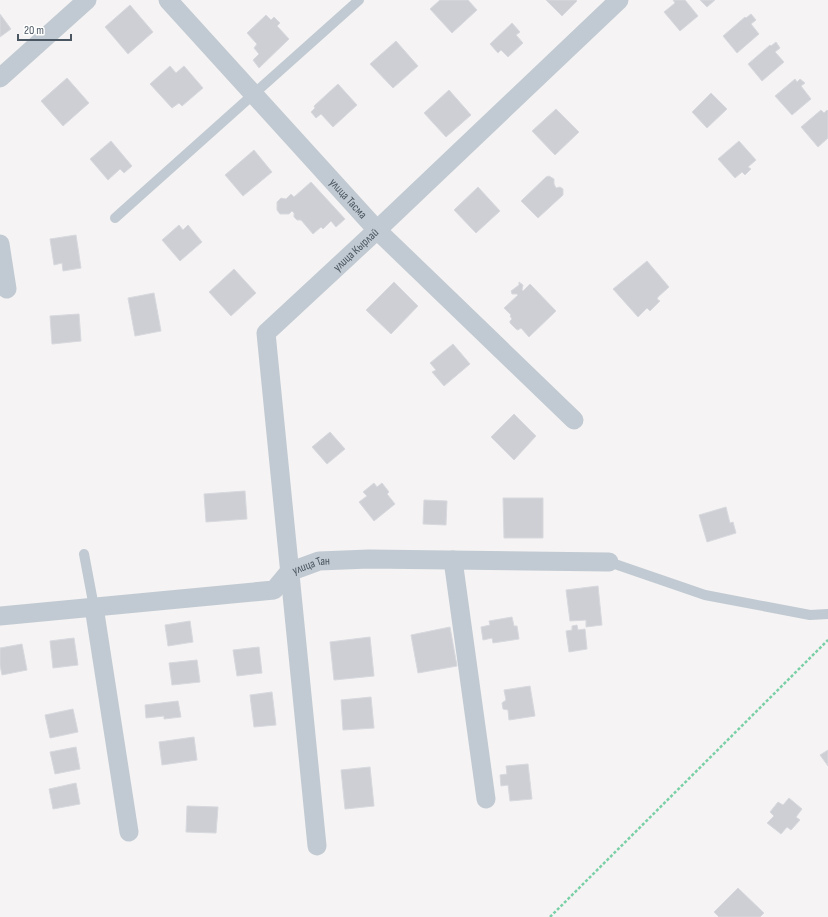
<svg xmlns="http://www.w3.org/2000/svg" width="828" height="917" viewBox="0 0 828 917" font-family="'Sofia Sans Condensed',sans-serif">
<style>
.building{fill:#cdcfd5;stroke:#d7d9de}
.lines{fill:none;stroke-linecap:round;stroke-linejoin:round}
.path{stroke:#7ad0a6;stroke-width:2.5;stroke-dasharray:3 2;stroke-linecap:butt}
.service{stroke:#c1cad2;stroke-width:10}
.minor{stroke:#c1cad2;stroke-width:19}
.labels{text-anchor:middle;stroke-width:3.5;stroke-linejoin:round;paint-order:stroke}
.street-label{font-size:12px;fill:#4a5661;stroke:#fff}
</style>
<rect width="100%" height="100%" fill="#f5f3f3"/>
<!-- building -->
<path class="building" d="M440 0H468L477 10 452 33 430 9Z
M546 0H576L577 1 562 16Z
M673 0H685L698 16 680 31 664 12 675 3Z
M700 0H715L707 7Z
M130 5 153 32 128 54 105 27Z
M0 14 11 29 0 37Z
M751 14 756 20 751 24 759 34 737 53 723 36 745 17 746 18Z
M266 15 271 20 274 17 280 23 277 26 289 39 259 68 253 60 259 54 254 48 257 44 247 33Z
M512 23 520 32 516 35 523 43 508 57 501 50 498 53 490 44Z
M396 41 418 66 393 88 370 64Z
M776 42 780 48 775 52 784 62 762 81 748 64 770 45 771 46Z
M170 66 176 73 184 66 203 88 182 106 179 103 172 108 150 84Z
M67 78 89 103 63 126 41 101Z
M795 79 797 82 800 79 805 83 801 86 811 99 792 115 775 96Z
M338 84 357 105 333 127 321 114 316 118 311 112 315 108 314 106Z
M449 90 471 115 446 137 424 113Z
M711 93 727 109 707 128 692 112Z
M556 109 579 132 555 155 532 131Z
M821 110 824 113 827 110 828 111V138L818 147 801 127Z
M111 141 132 166 124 173 120 169 108 180 90 159Z
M739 141 756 160 748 167 751 169 745 175 742 172 735 178 718 159Z
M254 150 272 172 243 196 225 175Z
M549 176 554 179V184L556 188 560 187 563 189V195L538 218 521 201 546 177Z
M311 182 345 219 336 227 331 221 323 229 321 227 313 234 301 220H297L294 217V213L292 211 289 214H280L277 210V202L281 198 286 199 291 194 294 197Z
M478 187 500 211 476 233 454 210Z
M179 225 183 230 188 225 202 242 180 261 162 240Z
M76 235 81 268 63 271 62 263 54 265 50 239Z
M647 261 669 287 658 297 657 299 660 301 650 311 647 308 638 317 613 289Z
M234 269 256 293 231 316 209 292Z
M394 282 418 306 391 334 366 310Z
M519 282 523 285 522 290 523 291 530 284 556 311 529 337 521 328 518 330 516 329 510 323V321L512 319 510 316 511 315 504 308 518 295 517 294H512L511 291 519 285Z
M154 293 161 331 135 336 128 298Z
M79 314 81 341 52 344 50 316Z
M453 344 470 364 444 386 432 372 436 370 430 363Z
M514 414 536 436 514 460 491 437Z
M330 432 345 449 327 464 312 447Z
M374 483 377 487 382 483 389 492 387 494 395 504 374 521 359 502 367 496 363 492Z
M245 491 247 519 206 522 204 494Z
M503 498H543V538H504Z
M424 500 447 501 446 525 423 524Z
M726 507 730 523 733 522 736 533 707 542 699 515Z
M598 586 602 625 586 627V620L570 621 566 590Z
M512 617 514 626H517L519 639 493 643 492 638 483 640 481 627 490 625 489 621Z
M190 621 193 642 168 646 165 625Z
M577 625 578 630 585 629 587 649 569 652 566 631 572 630V626Z
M450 627 457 666 418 673 411 635Z
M370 637 374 676 334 680 330 642Z
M74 638 78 665 53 668 50 641Z
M22 644 27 670 2 675 0 665V648Z
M259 647 262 673 237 676 233 650Z
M197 660 200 682 172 685 169 663Z
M530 686 535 716 509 720 508 710 503 709 502 703 506 700 504 690Z
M272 692 276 725 254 727 250 695Z
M371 697 374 728 343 730 341 700Z
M178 701 181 717 164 719V716L146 718 145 705Z
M73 709 78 732 50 738 45 715Z
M194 737 197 760 162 765 159 742Z
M76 747 80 769 55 774 50 752Z
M828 750V766L820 755Z
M528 764 532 799 510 801 508 785 501 786 500 775 507 774 506 766Z
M370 767 374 806 345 809 341 770Z
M76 783 80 804 53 809 49 789Z
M789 798 802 809 796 817 800 820 791 830 787 827 781 834 767 823 774 816 770 812 778 802 783 805Z
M187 806 218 807 216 833 186 832Z
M738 888 764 913 760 917H719L714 912Z"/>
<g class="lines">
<!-- path -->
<path class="path" d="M550 917 828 640"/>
<!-- service -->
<path class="service" d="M115 218 359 0
M84 554 94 607
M609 562 705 595 810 615 828 614"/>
<!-- minor -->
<g class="minor">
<path id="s1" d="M168 0 377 230 574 420"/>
<path d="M0 78 87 0"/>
<path d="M0 244 7 289"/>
<path d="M453 560 486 799"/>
<path d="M94 607 129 832"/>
<path id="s2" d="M0 616 274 590 289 572 319 561 369 559 609 562"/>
<path id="s3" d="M317 846 266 333 377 230 619 0"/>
</g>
</g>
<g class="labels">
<!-- street labels -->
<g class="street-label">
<text dy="4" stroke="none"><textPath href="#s1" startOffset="268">улица Тасма</textPath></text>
<text dy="4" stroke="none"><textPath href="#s3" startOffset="638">улица Кырлай</textPath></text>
<text dy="4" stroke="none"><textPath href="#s2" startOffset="322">улица Тан</textPath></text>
</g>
</g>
<!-- scale -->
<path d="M18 34v6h53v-6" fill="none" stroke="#4a5661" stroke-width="2"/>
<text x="24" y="34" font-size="12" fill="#4a5661" stroke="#ffffff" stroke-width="3" paint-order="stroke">20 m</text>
</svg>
